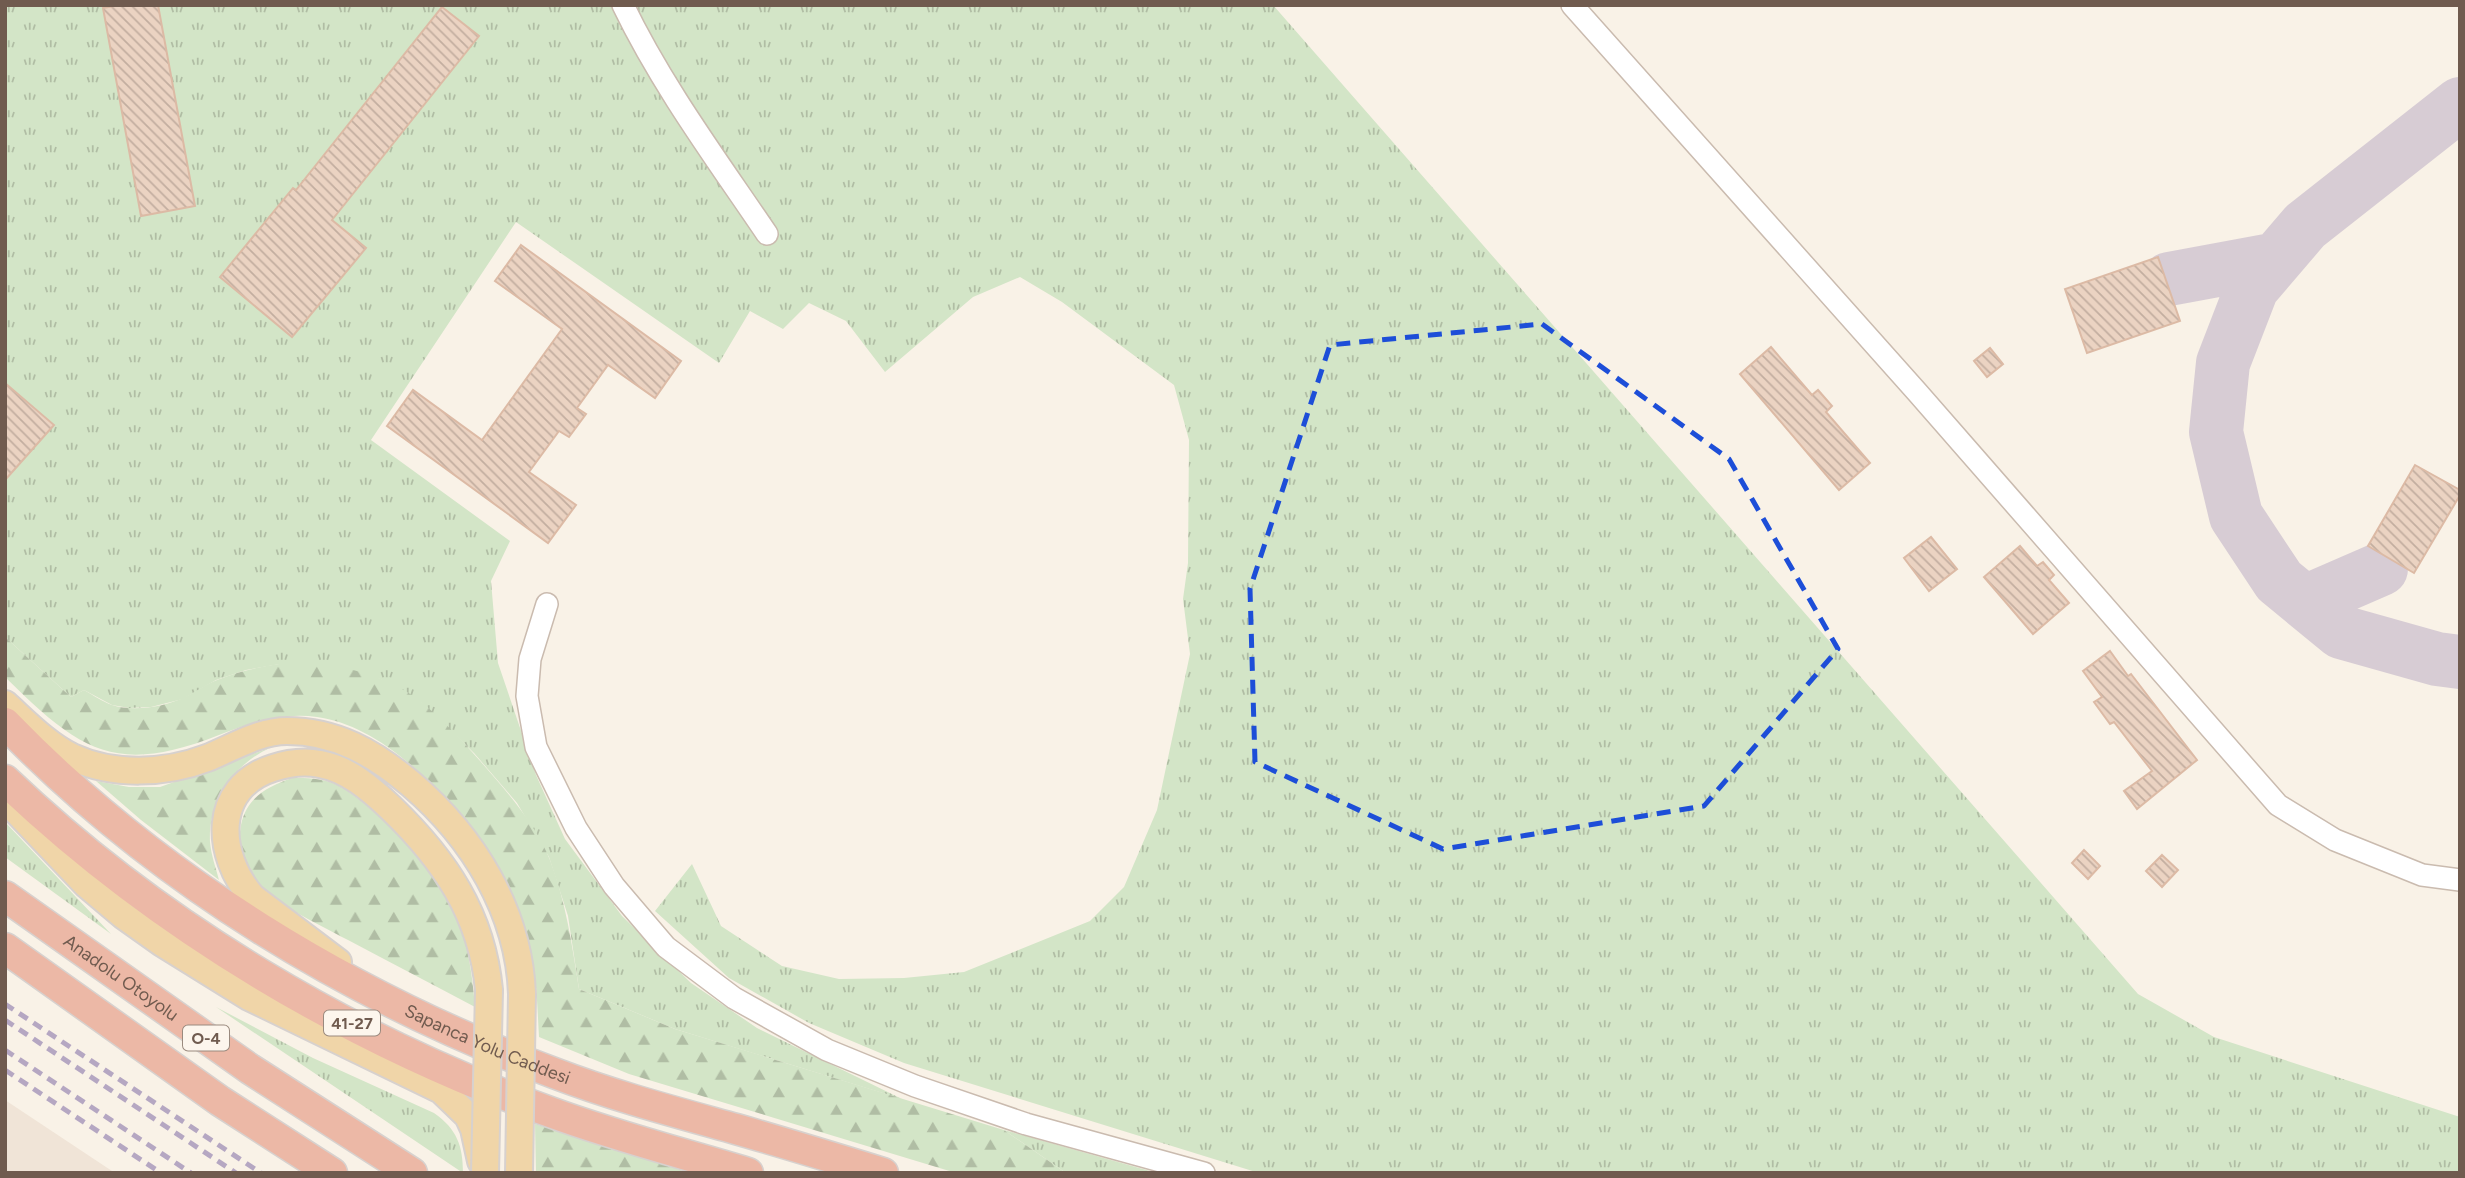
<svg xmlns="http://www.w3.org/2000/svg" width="2465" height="1178" viewBox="0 0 2465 1178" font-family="Figtree,sans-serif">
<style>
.residential{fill:#f0e4d7}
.grass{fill:url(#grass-tufts)}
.forest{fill:url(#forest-firs)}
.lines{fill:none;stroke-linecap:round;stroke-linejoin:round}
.taxiway{stroke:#d7ccd4;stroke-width:54}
.building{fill:url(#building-back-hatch);stroke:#dcbaa5;stroke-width:2}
.minor-casing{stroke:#cabbaf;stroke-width:24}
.major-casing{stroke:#d7d1ce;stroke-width:30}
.highway-casing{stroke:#d7d1ce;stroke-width:33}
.minor{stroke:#fff;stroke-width:21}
.major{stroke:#f0d5a8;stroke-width:26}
.highway{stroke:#ecb8a6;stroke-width:30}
.rail{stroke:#b5a7c2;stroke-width:5;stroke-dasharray:10 7;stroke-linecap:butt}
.major-bridge-casing{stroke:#d7d1ce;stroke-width:30;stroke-linecap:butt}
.major-bridge{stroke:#f0d5a8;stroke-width:26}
.marked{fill:none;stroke:#1d4ed8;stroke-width:5;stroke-dasharray:14 9;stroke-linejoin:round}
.labels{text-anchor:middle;stroke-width:5;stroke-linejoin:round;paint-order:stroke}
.shield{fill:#fdf6ed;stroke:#9a8a7e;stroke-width:2}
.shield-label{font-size:16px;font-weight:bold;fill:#705b4f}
.street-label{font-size:18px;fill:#705b4f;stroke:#fdf6ed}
</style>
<defs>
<pattern id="grass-tufts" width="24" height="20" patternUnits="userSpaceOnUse" patternTransform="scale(1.75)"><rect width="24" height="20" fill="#d3e5c7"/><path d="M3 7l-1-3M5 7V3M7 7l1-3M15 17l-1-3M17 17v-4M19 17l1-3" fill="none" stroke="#b0bda4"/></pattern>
<pattern id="forest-firs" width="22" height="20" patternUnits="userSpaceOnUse" patternTransform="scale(1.75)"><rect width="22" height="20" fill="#d3e5c7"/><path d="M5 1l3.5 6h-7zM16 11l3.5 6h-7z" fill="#b0bda4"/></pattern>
<pattern id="building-back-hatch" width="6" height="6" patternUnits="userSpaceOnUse" patternTransform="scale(1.75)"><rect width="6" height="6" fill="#ebd3c2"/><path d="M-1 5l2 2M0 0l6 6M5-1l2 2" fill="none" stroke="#c3aea0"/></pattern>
</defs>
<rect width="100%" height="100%" fill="#f9f2e7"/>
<!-- residential -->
<path class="residential" d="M5 1100 115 1173H5Z"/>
<!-- grass -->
<path class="grass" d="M5 5H1273L2138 994 2214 1037 2460 1117V1173H1259L904 1063 809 1023 729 978 655 911 692 864 721 926 782 966 839 979 904 978 964 972 1090 921 1124 887 1157 810 1190 654 1183 599 1188 563 1189 440 1174 385 1062 302 1020 277 973 297 885 372 846 321 809 303 783 329 750 311 719 363 516 222 371 440 510 541 491 581 498 663 536 775 565 839 622 916 691 983 757 1028 902 1099 675 1029 579 989 568 916 549 857 517 803 474 753 422 703 380 679 280 664 246 670 216 680 183 699 151 707 129 708 112 705 84 690 71 697 5 637Z
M5 822 111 934 5 857Z
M216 1007 313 1058 434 1113C457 1129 463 1146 463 1173Z
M1004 1130 1157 1173H1066Z"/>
<!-- forest -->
<path class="forest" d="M5 637 71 697 84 690C93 695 103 702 112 705 133 712 165 707 185 697 196 692 206 684 217 680 237 672 258 667 279 664 325 658 388 674 424 704 449 726 472 751 494 777 515 801 538 830 550 860 566 902 572 945 579 989L675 1029 1004 1130 1066 1173H956L629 1074 539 1037C537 1003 537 970 527 937 503 854 407 729 317 717 283 712 250 723 219 735 115 776 80 751 5 677Z
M272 747C235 763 208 800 210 842 211 855 216 868 219 880L141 820 96 781 129 787H160Z
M292 778C307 778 321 778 335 784 369 799 434 869 451 903 467 936 472 970 475 1007 433 985 390 962 348 940 315 922 275 905 250 876 239 864 238 841 241 825 247 797 267 787 292 778Z
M535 1124 690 1173H536Z"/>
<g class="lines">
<!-- taxiway -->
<path class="taxiway" d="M2460 104 2305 226 2252 288 2223 363 2216 432 2236 516 2279 581 2341 632 2437 659 2460 662
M2169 279 2277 259
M2305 602 2381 569"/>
</g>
<!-- building -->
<path class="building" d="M120 5H158L195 206 141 216 103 8Z
M442 7 479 36 332 220 366 248 292 337 220 277 293 188 296 190Z
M521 245 681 361 655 398 608 365 577 408 586 414 569 437 559 431 529 472 576 505 548 543 387 426 413 390 482 440 562 329 495 281Z
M2158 257 2180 321 2087 353 2065 289Z
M1771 347 1812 395 1818 390 1832 406 1826 412 1870 463 1839 490 1740 374Z
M1990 348 2003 364 1987 377 1974 361Z
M5 383 54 425 5 480Z
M2415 465 2460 490V495L2414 573 2368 546Z
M1931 537 1957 569 1929 591 1904 558Z
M2020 546 2037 566 2043 562 2054 575 2049 580 2069 603 2033 634 1984 577Z
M2110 651 2128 676 2131 674 2197 760 2137 809 2124 791 2152 771 2114 722 2110 724 2094 702 2102 697 2083 671Z
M2084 850 2100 866 2088 879 2072 863Z
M2162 855 2178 870 2162 887 2146 871Z"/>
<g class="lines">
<!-- minor casing -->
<g class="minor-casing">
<path id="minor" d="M623 5C662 86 717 160 767 234
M1572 5 1917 392 2278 805 2335 840 2422 875 2460 880
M547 604 530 659 527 696 536 747 576 828 614 886 666 947 734 998 827 1050 915 1086 1026 1124 1204 1173"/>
</g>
<!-- major casing -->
<g class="major-casing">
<path id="major" d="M5 704C25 722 47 745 72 757 113 776 165 774 207 758 232 748 259 731 287 731 336 731 374 753 411 784 473 837 519 911 522 994
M5 799 86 884 124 916 162 943 249 997 441 1090 468 1116 474 1129 481 1161
M338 962 252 897C216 855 211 788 273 768 288 763 305 761 320 764 348 769 371 789 391 808 445 860 482 915 489 990"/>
</g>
<!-- highway casing -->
<g class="highway-casing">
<g id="highway">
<path id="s1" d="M5 723C157 880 351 997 554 1073 614 1096 675 1112 736 1129 785 1143 834 1158 883 1173"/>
<path d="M5 780C159 927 351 1040 550 1112 615 1136 682 1153 748 1173"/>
<path id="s2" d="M5 896 250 1069 412 1173"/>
<path d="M5 948 220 1101 332 1173"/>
</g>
</g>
<!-- minor -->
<use href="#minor" class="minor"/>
<!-- major -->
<use href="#major" class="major"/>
<!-- highway -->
<use href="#highway" class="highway"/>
<!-- rail -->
<path class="rail" d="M5 1004 261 1173
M5 1020 236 1173
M5 1050 191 1173
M5 1070 161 1173"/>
<!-- major-bridge casing -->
<g class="major-bridge-casing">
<path id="major-bridge" d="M485 1173 489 990
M519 1173 522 994"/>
</g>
<!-- major-bridge -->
<use href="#major-bridge" class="major-bridge"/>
</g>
<!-- marked area -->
<path class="marked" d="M1542 324 1729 459 1838 649 1704 806 1443 849 1255 762 1250 589 1330 345Z"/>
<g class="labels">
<!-- shield labels -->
<g class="shield">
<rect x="324" y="1010.5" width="56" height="25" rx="5"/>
<rect x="183" y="1025.5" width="46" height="25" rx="5"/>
</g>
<g class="shield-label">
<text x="352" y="1029">41-27</text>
<text x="206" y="1044">O-4</text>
</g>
<!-- street labels -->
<g class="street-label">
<text dy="6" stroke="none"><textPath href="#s2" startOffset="142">Anadolu Otoyolu</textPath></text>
<text dy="6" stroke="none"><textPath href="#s1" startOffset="584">Sapanca Yolu Caddesi</textPath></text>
</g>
</g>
<!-- border -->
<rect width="2465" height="1178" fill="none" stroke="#705b4f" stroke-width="14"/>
</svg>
